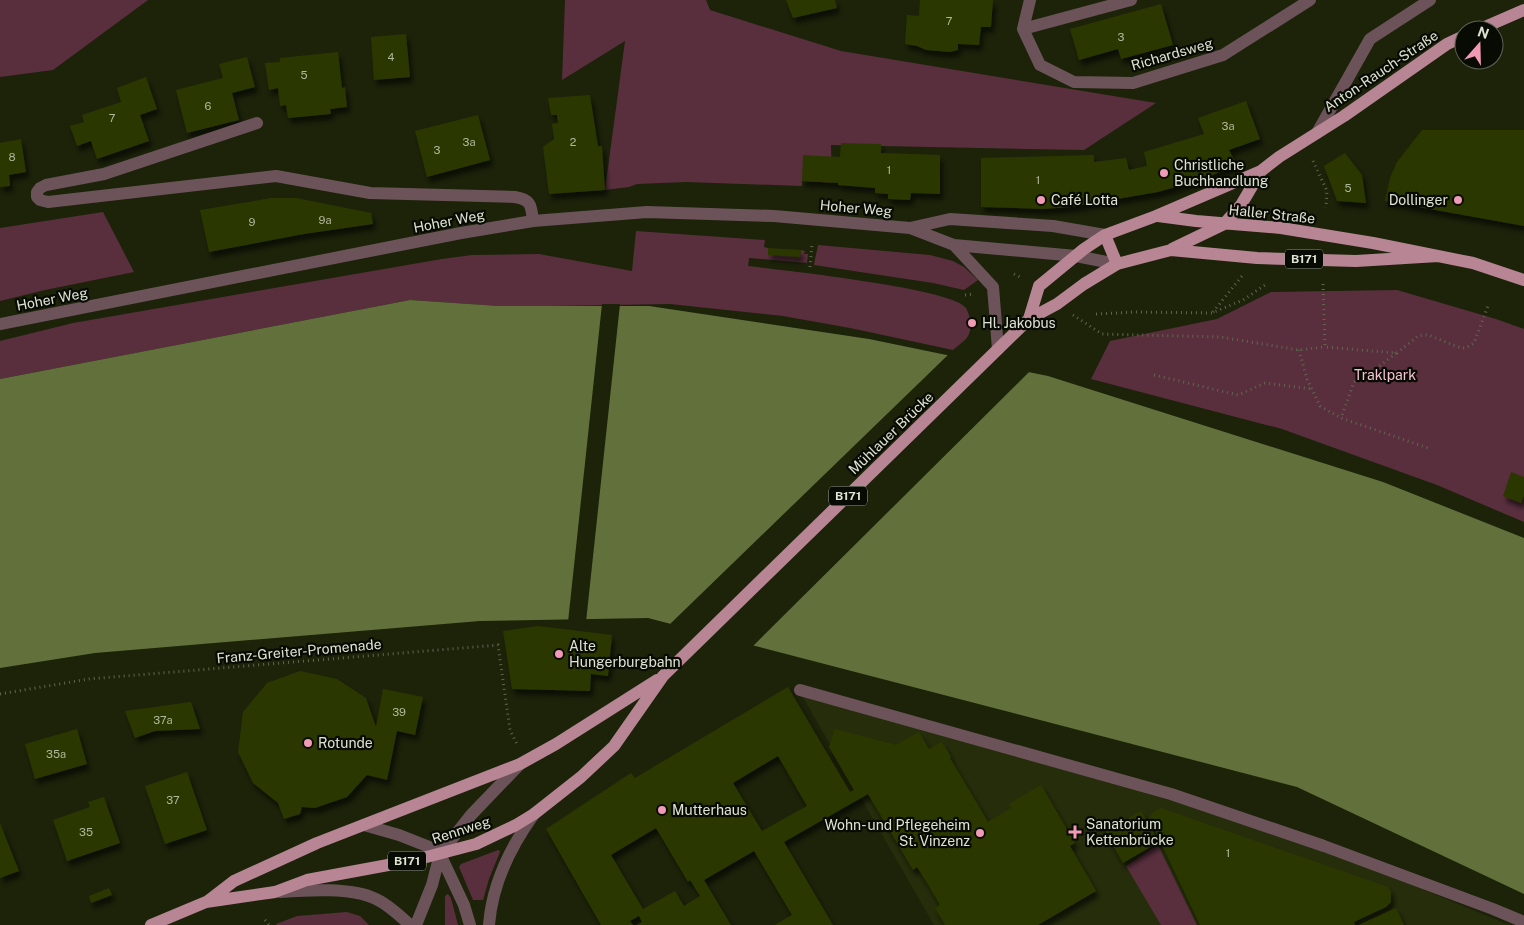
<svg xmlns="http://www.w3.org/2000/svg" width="1524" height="925" viewBox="0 0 1524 925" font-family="'Public Sans',sans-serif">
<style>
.built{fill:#252d0b}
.green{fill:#592f3e}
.water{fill:#62713c}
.pier{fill:#1c2309}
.building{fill:#2c3700;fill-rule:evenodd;filter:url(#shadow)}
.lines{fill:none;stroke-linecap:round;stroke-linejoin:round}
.path{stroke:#606650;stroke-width:3;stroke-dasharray:1 4;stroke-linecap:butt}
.minor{stroke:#6c535a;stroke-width:12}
.major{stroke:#b88595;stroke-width:12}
.poi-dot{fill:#f09ab6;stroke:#080b03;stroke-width:2}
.labels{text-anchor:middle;stroke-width:4.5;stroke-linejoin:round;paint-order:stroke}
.number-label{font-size:11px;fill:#b2b89e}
.shield{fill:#080b03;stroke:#9ea295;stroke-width:1}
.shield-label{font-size:12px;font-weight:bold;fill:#dee3d3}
.street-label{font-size:14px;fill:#dee3d3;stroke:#080b03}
.poi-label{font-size:14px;fill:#dee3d3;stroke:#080b03;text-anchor:start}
.park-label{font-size:14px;fill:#f6c1d1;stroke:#080b03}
</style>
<defs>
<filter id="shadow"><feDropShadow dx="3" dy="5.5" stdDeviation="2.5" flood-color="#0009"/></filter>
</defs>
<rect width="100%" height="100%" fill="#1c2309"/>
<!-- built -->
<path class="built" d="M801 694 1164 795 1374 869 1509 925H934Z"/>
<!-- green -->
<path class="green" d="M0 0H148L53 70 0 77Z
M565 0H706L710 10 841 51 1156 103 1084 150 831 145 832 183 802 181V186L686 182 637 184 629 187 605 190 625 41 562 80Z
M103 212 134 272 45 290 0 301V228Z
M636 231 765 240 764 247 768 248V255L800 257 801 250 805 251 804 254H808L807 263 749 258 748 266C780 270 953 288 966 308 970 315 972 326 969 334 967 340 957 346 953 350L850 328 783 316 670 304 553 306H499L410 300 0 379V341L73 323 442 259 472 255 539 254 632 271Z
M818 245 930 255 953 261 964 267 978 280 964 290 933 283 814 265C815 257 817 252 818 245Z
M1397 290 1496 319 1524 329V522L1437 485 1282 429 1091 379 1110 341 1217 319 1271 292Z
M1158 845 1197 925H1161L1126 866Z
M498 850 500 851V852L489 879 483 900H473L459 867 461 864Z
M448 894 451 898 458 925H445V897L446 895Z
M347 912 360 916 369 925H277L276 924 297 916Z"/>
<!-- water -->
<path class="water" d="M410 300 499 306H649L869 339 1048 376 1383 482 1524 538V894L1297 787 648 618 480 621 95 653 0 668V379Z"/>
<!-- pier -->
<path class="pier" d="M602 304H620L586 622H568Z
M950 353 1031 370 751 648 668 626Z"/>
<!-- building -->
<path class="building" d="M786 0H835L837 8 793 18Z
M920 0H993L991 27H981L979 45 958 44V50L950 52 926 50 917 46 905 44 907 15 919 16Z
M1161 4 1173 45 1121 59 1118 49 1079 60 1070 29Z
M406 34 410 77 374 80 371 37Z
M338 52 342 88 345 87 347 107 330 109 331 114 288 118 286 105 280 106 278 88 269 90 265 63 280 62V58Z
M247 57 255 87 232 93 239 120 187 133 176 90 223 78 219 64Z
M146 77 157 109 140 115 149 141 97 159 91 141 77 146 70 126 84 122 82 115 121 102 117 88Z
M590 95 598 146H602L605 190 549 194 543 147 554 139 552 124 558 123 557 115H551L548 98Z
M1246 101 1260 139 1229 150 1237 165 1203 179 1158 192 1071 207 1044 209 981 207V158L1094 155V162L1126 158 1129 170 1147 166 1144 152 1204 134 1198 118Z
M478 115 490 160 427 177 415 131Z
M1422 130H1524V226L1385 201 1390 178 1397 162Z
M21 139 26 172 9 175 10 186 0 187V143Z
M841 143 881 144V153L940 155V194L911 193 910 200 888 199V194L875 193V188L838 185V183L802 181 803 155 840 157Z
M1345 153 1362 175 1366 203 1337 201 1324 166Z
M272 198H296L371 213 373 224 304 234 209 252 200 210Z
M768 248 801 250 800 257 768 255Z
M1511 472 1524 477V495L1521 503 1503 496Z
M538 626 612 635 608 676 591 674 590 691 512 689 503 631Z
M300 671 337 679 366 698 376 727 383 689 423 697 415 735 397 731 387 780 367 775 347 797 315 808 302 807 300 814 284 819 278 803 253 783 238 752 243 712 267 683Z
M788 687 850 792 854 790 829 747 835 729 896 745 919 732 929 749 942 742 951 757 950 758 988 822 1011 808 1009 804 1041 785 1075 843 1070 846 1096 891 1038 925H945L935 908 940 905 927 883 917 867 913 870 868 794 784 842 833 925H775L792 915 754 851 704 880 731 925H637L642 922 639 916 630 921 633 925H601L546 829 631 773 635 778ZM778 756 807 806 762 831 733 783ZM656 828 688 882 690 880 700 896 684 906 675 891 643 909 611 855Z
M191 702 200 729 155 731 135 738 125 711Z
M77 729 87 764 35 779 25 744Z
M187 772 207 830 165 844 145 786Z
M104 797 120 843 67 861 53 820 90 807 88 802Z
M1161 808 1388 887 1391 892V902L1386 907 1354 922 1355 925H1200L1149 818 1152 813Z
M1141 811 1159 842 1123 863 1105 832Z
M0 823 19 871 0 878Z
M109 888 112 895 91 903 89 896Z
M1396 908 1404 925H1359Z"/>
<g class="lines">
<!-- path -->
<path class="path" d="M1313 161 1327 191 1326 208
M810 267 812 244
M1014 274 1022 278
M1323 284 1325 347 1397 353 1418 336 1423 335H1428L1461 348H1466L1474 343 1488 306
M965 295 974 294
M1213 312 1242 276
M1096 314 1134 312 1212 313 1243 300 1265 285
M1073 315 1102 334 1220 337 1299 350 1325 347
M1299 350 1307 379 1320 406 1341 418
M1396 353 1372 372 1354 382 1341 418 1431 449
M1154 375 1238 395 1265 383 1312 389
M0 694 89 679 498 645 510 730 517 744
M265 920 269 925"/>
<!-- minor -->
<path class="minor" d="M1030 0 1023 29 1040 65 1074 82 1133 83 1223 55 1310 0
M1023 29 1131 0
M257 123 104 174 46 185 40 188 37 192V197L40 200 48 202 276 176 370 193 515 197C532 200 531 206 533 221
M1317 133 1370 39 1430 0
M910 228 950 219 1053 226 1105 235
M954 245 993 287 998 349
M0 324 461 233 533 221 647 212 774 216 910 228 954 245 1076 256 1117 264
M800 690 1171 794 1324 846 1493 909 1524 922
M364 825 399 835 432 848 440 854 464 905 470 925
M280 892C307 890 352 887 376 899 389 905 400 916 410 925
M416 925 432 885 440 854 471 815 520 764
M489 925C492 885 511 846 534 814"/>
<!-- major -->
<path class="major" d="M1478 30 1524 10
M1158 216 1196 221 1281 228 1373 243 1473 263 1524 280
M1105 235 1117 264
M1172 249 1224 224 1241 205 1261 171
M1029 319 1039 286 1084 249 1105 235 1156 216 1261 171 1279 157 1344 116 1447 44 1464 36
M208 901 234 881 317 843 520 764 556 744 657 680
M151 925 206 902 275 892 307 880 415 860 476 844 516 825 534 814 581 777 614 746 663 676 1029 319 1057 304 1084 284 1117 264 1171 250 1257 258 1356 261 1438 256"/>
</g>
<!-- markers -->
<g class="poi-dot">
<circle cx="1164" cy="173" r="5"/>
<circle cx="1041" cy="200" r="5"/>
<circle cx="1458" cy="200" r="5"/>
<circle cx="972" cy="323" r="5"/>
<circle cx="559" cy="654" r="5"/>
<circle cx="308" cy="743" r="5"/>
<circle cx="662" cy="810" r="5"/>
<path d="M1072.5 824.5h5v5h5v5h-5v5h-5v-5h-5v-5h5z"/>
<circle cx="980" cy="833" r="5"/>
</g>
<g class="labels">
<!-- number labels -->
<g class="number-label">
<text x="949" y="25">7</text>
<text x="1121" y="41">3</text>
<text x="391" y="61">4</text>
<text x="304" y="79">5</text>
<text x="208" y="110">6</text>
<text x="112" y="122">7</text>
<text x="1228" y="130">3a</text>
<text x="469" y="146">3a</text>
<text x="573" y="146">2</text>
<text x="437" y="154">3</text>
<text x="12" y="161">8</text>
<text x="889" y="174">1</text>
<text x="1038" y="184">1</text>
<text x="1348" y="192">5</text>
<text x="325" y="224">9a</text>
<text x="252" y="226">9</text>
<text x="399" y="716">39</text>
<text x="163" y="724">37a</text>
<text x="56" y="758">35a</text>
<text x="173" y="804">37</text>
<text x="86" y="836">35</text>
<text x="1228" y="857">1</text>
</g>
<!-- shield labels -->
<g class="shield">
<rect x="1285" y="249.5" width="38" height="19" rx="4"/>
<rect x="829" y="486.5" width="38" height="19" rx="4"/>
<rect x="388" y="851.5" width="38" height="19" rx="4"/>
</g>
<g class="shield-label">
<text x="1304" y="263">B171</text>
<text x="848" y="500">B171</text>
<text x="407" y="865">B171</text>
</g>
<!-- street labels -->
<g class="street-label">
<text transform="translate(1172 54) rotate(-16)" y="5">Richardsweg</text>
<text transform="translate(1381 71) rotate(-34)" y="5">Anton-Rauch-Straße</text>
<text transform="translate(856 208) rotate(5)" y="5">Hoher Weg</text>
<text transform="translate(1272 214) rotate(6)" y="5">Haller Straße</text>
<text transform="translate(449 221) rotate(-11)" y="5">Hoher Weg</text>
<text transform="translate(52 299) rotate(-11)" y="5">Hoher Weg</text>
<text transform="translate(891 433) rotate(-44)" y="5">Mühlauer Brücke</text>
<text transform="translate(299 651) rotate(-5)" y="5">Franz-Greiter-Promenade</text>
<text transform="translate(461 830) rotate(-18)" y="5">Rennweg</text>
</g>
<!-- poi labels -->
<g class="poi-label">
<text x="1174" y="170">Christliche<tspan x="1174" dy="16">Buchhandlung</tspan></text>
<text x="1051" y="205">Café Lotta</text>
<text x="1448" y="205" text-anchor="end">Dollinger</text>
<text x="982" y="328">Hl. Jakobus</text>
<text x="569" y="651">Alte<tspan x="569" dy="16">Hungerburgbahn</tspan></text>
<text x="318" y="748">Rotunde</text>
<text x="672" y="815">Mutterhaus</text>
<text x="1086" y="829">Sanatorium<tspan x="1086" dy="16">Kettenbrücke</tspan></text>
<text x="970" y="830" text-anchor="end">Wohn- und Pflegeheim<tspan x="970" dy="16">St. Vinzenz</tspan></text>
</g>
<!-- park labels -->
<g class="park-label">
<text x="1385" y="380">Traklpark</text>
</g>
</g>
<!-- north arrow -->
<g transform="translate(1479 45) rotate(20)"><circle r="24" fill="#080b03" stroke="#5e6156"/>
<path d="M0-4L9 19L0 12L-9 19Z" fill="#f09ab6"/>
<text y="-8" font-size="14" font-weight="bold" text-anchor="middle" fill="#dee3d3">N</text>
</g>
</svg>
